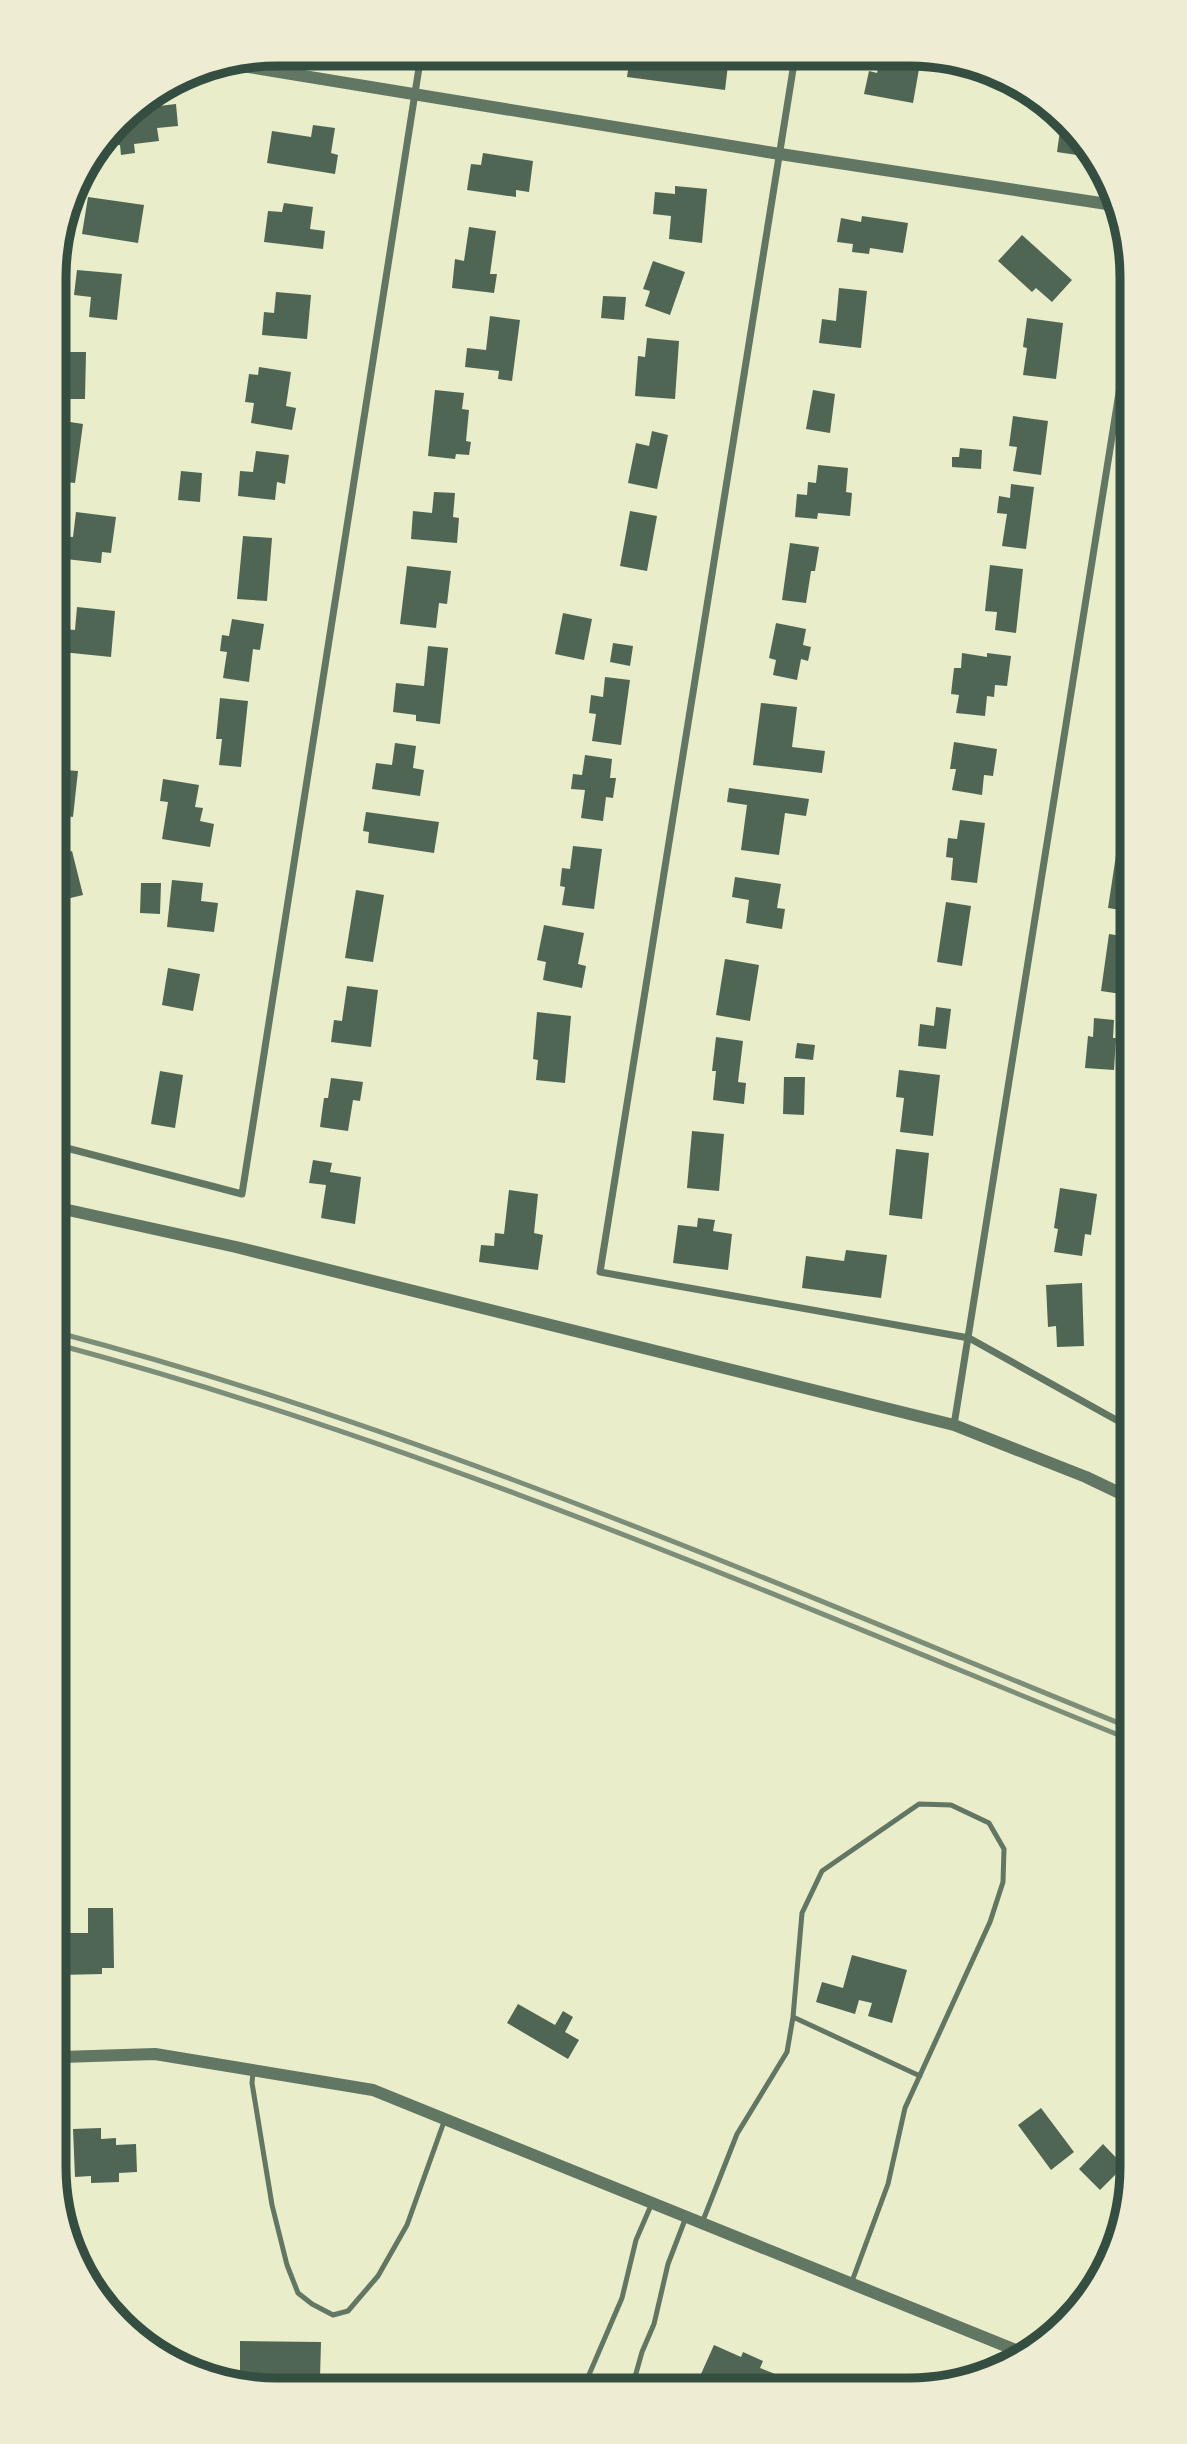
<svg xmlns="http://www.w3.org/2000/svg" width="1187" height="2444" viewBox="0 0 1187 2444" font-family="Ubuntu,sans-serif">
<style>
.building{fill:#4f6655}
.lines{fill:none;stroke-linecap:round;stroke-linejoin:round}
.service{stroke:#617663;stroke-width:5}
.minor{stroke:#617663;stroke-width:7}
.tertiary{stroke:#617663;stroke-width:12}
.rail{stroke:#7c8e77;stroke-width:5}
.rim{fill:none;stroke:#344e41;stroke-width:9}
</style>
<rect width="100%" height="100%" fill="#e9edc9"/>
<!-- building -->
<path class="building" d="M487 56H553L551 69 486 60Z
M630 56 729 57 725 90 627 77Z
M880 58H921L913 103 864 94 869 71 877 73Z
M176 104 178 126 157 128 159 141 134 144 135 153 121 155 120 145 107 146 106 141 132 109Z
M1062 116 1091 151 1090 157 1057 152Z
M313 125 335 128 331 153 338 155 335 174 267 163 272 131 311 137Z
M483 153 533 161 529 192 516 190V197L467 190 471 164 481 165Z
M675 186 707 189 702 243 669 239 671 216 653 214 655 192 675 194Z
M88 197 144 205 138 243 82 234Z
M284 203 313 207 310 229 325 231 323 249 264 242 268 211 282 212Z
M862 216 908 223 903 253 870 248 869 254 852 252 853 244 837 242 841 218 861 222Z
M469 227 496 231 490 274H497L494 293 452 288 455 259 464 261Z
M1022 235 1072 280 1052 302 1036 288 1032 292 998 261Z
M653 261 685 272 670 315 645 306 650 291 643 289Z
M77 270 122 274 117 320 89 317 91 297 74 295Z
M839 288 867 291 861 348 819 343 822 319 836 321Z
M276 292 311 295 307 339 262 335 264 312 274 313Z
M603 296 626 297 624 320 601 318Z
M490 316 520 320 512 381 498 379 499 371 465 367 467 348 486 350Z
M1027 318 1063 323 1056 379 1023 375 1027 348 1023 347Z
M647 338 679 341 675 399 635 396 638 356 645 357Z
M64 352H86L85 399H63Z
M259 367 291 372 286 406 296 408 292 430 251 423 254 403 245 402 249 374 258 375Z
M435 390 464 393 462 409 469 410 466 441 471 442 469 455 456 454 455 459 428 456Z
M813 390 835 394 830 433 806 429Z
M1013 416 1048 421 1041 475 1013 471 1017 447 1009 446Z
M57 420 83 424 75 483 57 481Z
M652 431 668 435 657 489 628 483 636 443 649 446Z
M960 448 982 450 981 469 952 467V457H959Z
M256 451 289 455 285 484 277 482 275 500 238 496 240 471 253 472Z
M818 465 848 468 846 492 852 493 850 516 818 513 817 519 795 517 797 494 807 495 808 482 816 483Z
M181 471 202 473 200 502 178 500Z
M1011 484 1034 487 1026 549 1002 546 1007 514 997 513 999 496 1010 498Z
M434 492 455 493 453 517 459 518 457 543 411 539 413 511 432 513Z
M630 511 657 516 647 571 620 566Z
M76 512 116 517 111 553 102 552 101 563 57 558 59 536 73 537Z
M243 536 272 538 267 601 237 599Z
M790 543 819 547 815 571H811L806 603 782 600Z
M990 565 1023 569 1016 633 995 630 997 612 985 611Z
M407 566 451 571 447 604 439 603 436 628 400 624Z
M77 607 115 611 111 657 62 652 64 629 75 630Z
M563 613 592 619 584 660 555 654Z
M232 619 264 624 260 650 253 649 249 682 223 678 227 652 220 651 222 635 229 636Z
M776 623 806 629 803 645 811 647 808 661 801 659 797 680 773 675 776 660 769 658Z
M613 643 633 646 630 666 610 662Z
M428 646 448 648 440 724 416 721V715L393 712 396 683 424 686Z
M962 653 987 657V653L1011 656 1007 686 995 685 994 697 987 696 985 716 956 713 959 695 951 694 954 668H961Z
M605 677 630 680 621 745 592 741 596 714 589 713 591 695 603 697Z
M220 698 248 701 241 767 219 765 222 739H216Z
M761 703 797 707 792 747 825 751 822 773 753 765Z
M954 742 997 749 993 776 984 775 982 795 952 790 956 769H950Z
M395 743 416 746 413 768 424 770 420 796 372 789 376 763 392 765Z
M585 755 612 759 610 778H616L613 798 606 797 603 821 581 818 585 790 571 789 573 774 582 775Z
M64 770 78 771 73 817 58 815V775H63Z
M163 779 199 785 195 807 203 808 200 821 214 824 210 847 162 839 168 802 160 801Z
M729 788 809 799 806 816 785 813 779 855 741 850 747 805 727 802Z
M366 812 439 822 434 853 368 843 369 832 363 831Z
M960 820 985 823 977 883 951 880 953 858 946 857 948 838 957 839Z
M1118 842 1127 844 1128 911 1108 908Z
M573 846 602 849 594 909 562 905 565 887 560 886 562 868 570 869Z
M72 851 83 895 58 901V855Z
M735 877 781 884 777 908 785 909 782 929 746 923 749 900 732 897Z
M172 880 203 883 201 901 218 903 214 932 167 927Z
M141 883H161L160 914 140 913Z
M356 890 384 895 373 962 345 958Z
M946 902 971 906 962 966 937 962Z
M544 925 584 933 578 964 586 966 582 988 543 980 546 962 537 960Z
M1109 934 1128 937V995L1101 991Z
M725 959 759 965 750 1021 716 1015Z
M168 968 200 974 193 1011 162 1005Z
M347 986 378 990 371 1047 331 1042 334 1020 342 1021Z
M936 1007 951 1009 946 1049 918 1046 920 1024 934 1026Z
M537 1012 571 1016 565 1083 536 1080 538 1060 533 1059Z
M1094 1018 1114 1020 1113 1038H1116L1114 1070 1085 1068 1088 1036 1093 1037Z
M716 1037 743 1041 738 1082 746 1083 744 1104 713 1100 716 1071H712Z
M797 1043 815 1045 813 1060 795 1058Z
M899 1070 940 1075 933 1136 900 1132 904 1098 896 1097Z
M160 1071 183 1075 175 1128 151 1124Z
M784 1077H805L804 1115 783 1114Z
M331 1078 363 1082 360 1101 353 1100 348 1131 320 1127 324 1098H328Z
M692 1131 724 1134 719 1191 687 1188Z
M896 1149 929 1153 922 1219 889 1215Z
M313 1160 332 1163 330 1172 361 1177 355 1224 321 1218 326 1185 309 1183Z
M1060 1188 1097 1194 1091 1235 1085 1234 1082 1256 1054 1252 1058 1229 1054 1228Z
M509 1190 538 1194 534 1233 543 1235 538 1270 479 1262 481 1245 494 1246 495 1233 504 1234Z
M698 1218 715 1220 713 1231 732 1234 728 1270 673 1263 678 1225 697 1227Z
M846 1250 887 1255 881 1298 802 1288 806 1256 844 1261Z
M1082 1283 1084 1346 1057 1347 1056 1326 1048 1327 1046 1285Z
M88 1908H113L114 1968H102V1974L61 1975V1933H88Z
M852 1955 907 1970 892 2023 868 2016 872 2003 859 2000 855 2014 816 2002 822 1982 843 1988Z
M518 2004 555 2025 563 2011 573 2017 565 2032 579 2040 568 2059 507 2023Z
M1041 2108 1074 2152 1051 2170 1018 2125Z
M101 2128V2139L116 2138V2145L136 2144 137 2172 119 2173V2182L91 2183V2176L75 2177 73 2129Z
M1103 2144 1124 2166 1100 2190 1079 2169Z
M240 2341 321 2342 320 2378H293L294 2385 240 2386Z
M714 2345 741 2357 743 2352 763 2361 760 2368 775 2374 771 2383H718L701 2374Z"/>
<g class="lines">
<!-- service -->
<path class="service" d="M793 2017 920 2076
M253 2072 252 2083 272 2205 287 2265 298 2293 312 2304 333 2315 348 2311 378 2276 407 2225 445 2119
M702 2223 737 2134 787 2052 793 2017 802 1913 822 1871 919 1804 951 1805 989 1823 1004 1849 1003 1882 990 1922 905 2108 888 2184 851 2284
M585 2384 622 2298 636 2240 652 2203
M633 2384 642 2352 654 2324 668 2264 686 2217"/>
<!-- minor -->
<path class="minor" d="M795 57 600 1272 969 1338 1129 1427
M59 1146 242 1194 421 55
M954 1425 1126 349"/>
<!-- tertiary -->
<path class="tertiary" d="M230 64 780 154 1120 206
M59 1208 236 1247 954 1425 1086 1477 1130 1498
M61 2057 155 2054 373 2090 1028 2355"/>
<!-- rail -->
<path class="rail" d="M59 1333C428 1430 778 1585 1131 1728
M59 1345C428 1444 778 1597 1131 1740"/>
</g>
<!-- crop -->
<path d="M0 0H1187V2444H0ZM277 66H909A211 211 0 0 1 1120 277V2167A211 211 0 0 1 909 2378H277A211 211 0 0 1 66 2167V277A211 211 0 0 1 277 66Z" fill="#eeecd3" fill-rule="evenodd"/>
<path class="rim" d="M277 66H909A211 211 0 0 1 1120 277V2167A211 211 0 0 1 909 2378H277A211 211 0 0 1 66 2167V277A211 211 0 0 1 277 66Z"/>
</svg>
